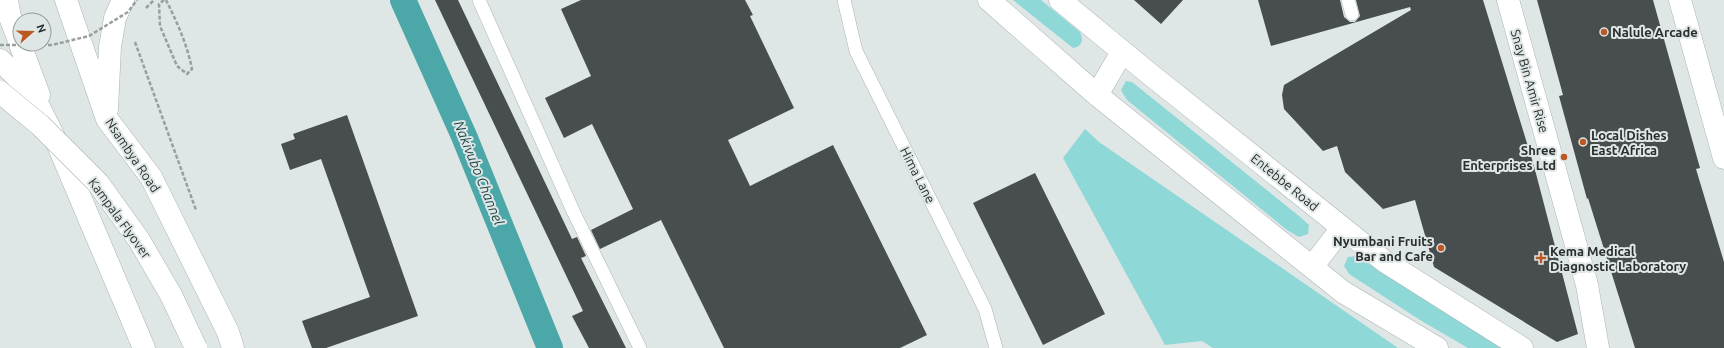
<svg xmlns="http://www.w3.org/2000/svg" width="1724" height="348" viewBox="0 0 1724 348" font-family="Ubuntu,sans-serif">
<style>
.green{fill:#8ed8d7}
.lines{fill:none;stroke-linecap:round;stroke-linejoin:round}
.canal{stroke:#4ca8a8;stroke-width:26}
.building{fill:#484e4e}
.service-casing{stroke:#acb3b3;stroke-width:14}
.minor-casing{stroke:#acb3b3;stroke-width:23}
.primary-casing{stroke:#acb3b3;stroke-width:23}
.path{stroke:#999f9f;stroke-width:2.5;stroke-dasharray:4 2;stroke-linecap:butt}
.service{stroke:#fff;stroke-width:13}
.minor{stroke:#fff;stroke-width:22}
.primary{stroke:#fff;stroke-width:22}
.trunk-bridge-casing{stroke:#acb3b3;stroke-width:23;stroke-linecap:butt}
.path-bridge{stroke:#999f9f;stroke-width:2.5;stroke-dasharray:4 2;stroke-linecap:butt}
.trunk-bridge{stroke:#fff;stroke-width:22}
.poi-dot{fill:#bc5824;stroke:#dfe6e6;stroke-width:1.5}
.labels{text-anchor:middle;stroke-width:4;stroke-linejoin:round;paint-order:stroke}
.poi-label{font-size:13px;font-weight:bold;fill:#2b2e2e;stroke:#dfe6e6;text-anchor:start}
.street-label{font-size:13px;fill:#2b2e2e;stroke:#dfe6e6}
.water-label{font-size:14px;font-style:italic;fill:#1c4646;stroke:#dfe6e6}
</style>
<rect width="100%" height="100%" fill="#dfe6e6"/>
<!-- green -->
<path class="green" d="M1013 0H1041L1080 32C1084 40 1082 47 1073 48Z
M1126 81 1132 82 1299 216 1309 225 1308 234 1299 237 1287 230 1127 100 1121 90Z
M1085 129 1099 142 1398 348H1213L1202 341 1165 345 1063 158Z
M1356 256 1505 348H1468L1420 320 1349 274 1344 266 1348 257Z"/>
<g class="lines">
<!-- canal -->
<path class="canal" d="M403 0 464 136 550 348"/>
</g>
<!-- building -->
<path class="building" d="M435 0H458L572 239 577 237 586 256 581 258 626 348H589L572 316 583 311Z
M581 0H745L753 15 750 16 794 108 728 140 750 186 833 145 927 335 900 348H724L661 220 600 249 591 230 633 209 592 124 564 138 545 98 591 76 561 9Z
M1134 0H1183L1161 24Z
M1258 0H1340L1344 17 1350 22H1355L1360 16 1356 0H1483L1534 166 1578 334 1557 342 1434 267 1415 200 1383 209 1345 172 1337 146 1323 151 1284 109 1282 95 1284 85 1411 10 1410 7 1271 46Z
M1537 0H1653L1700 168 1696 169 1724 262V348H1635L1588 198 1587 199 1559 96 1563 95Z
M347 115 418 316 326 348H312L302 321 370 297 321 159 290 170 281 144 295 139 293 134Z
M1035 173 1105 314 1043 345 973 203Z"/>
<g class="lines">
<!-- service casing -->
<g class="service-casing">
<path id="service" d="M479 0 574 213 640 348
M844 0 856 51 985 309 996 348
M1348 0 1352 14"/>
</g>
<!-- minor casing -->
<g class="minor-casing">
<path id="minor" d="M1508 0 1587 285 1598 348
M1680 0 1724 158"/>
</g>
<!-- primary casing -->
<g class="primary-casing">
<path id="primary" d="M7 0 10 17 20 43
M66 0 107 119 151 177 228 332 233 348
M989 0 1097 95 1343 292 1437 348
M1060 0 1146 71 1384 261 1522 348
M20 44 39 95
M0 60 18 78 38 105 58 145 144 348
M1097 95 1122 52
M107 109 110 47 115 18 123 0
M1312 267 1342 228"/>
</g>
<!-- path -->
<path class="path" d="M164 0 159 4 160 26 177 66 187 74 192 69C187 44 177 22 166 0
M146 8 154 0
M135 42 196 210"/>
<!-- service -->
<use href="#service" class="service"/>
<!-- minor -->
<use href="#minor" class="minor"/>
<!-- primary -->
<use href="#primary" class="primary"/>
<!-- trunk-bridge casing -->
<g class="trunk-bridge-casing">
<path id="trunk-bridge" d="M0 92 40 125 98 183 139 240 171 295 196 348"/>
</g>
<!-- path-bridge -->
<path class="path-bridge" d="M0 45H52L89 36 128 12 137 0"/>
<!-- trunk-bridge -->
<use href="#trunk-bridge" class="trunk-bridge"/>
</g>
<!-- markers -->
<g class="poi-dot">
<circle cx="1604" cy="32" r="4"/>
<circle cx="1583" cy="142" r="4"/>
<circle cx="1564" cy="157" r="4"/>
<circle cx="1441" cy="248" r="4"/>
<path d="M1539 252h4v4h4v4h-4v4h-4v-4h-4v-4h4z"/>
</g>
<g class="labels">
<!-- poi labels -->
<g class="poi-label">
<text x="1612" y="37">Nalule Arcade</text>
<text x="1591" y="140">Local Dishes<tspan x="1591" dy="15">East Africa</tspan></text>
<text x="1556" y="155" text-anchor="end">Shree<tspan x="1556" dy="15">Enterprises Ltd</tspan></text>
<text x="1433" y="246" text-anchor="end">Nyumbani Fruits<tspan x="1433" dy="15">Bar and Cafe</tspan></text>
<text x="1550" y="256">Kema Medical<tspan x="1550" dy="15">Diagnostic Laboratory</tspan></text>
</g>
<!-- street labels -->
<g class="street-label">
<text transform="translate(1530 81) rotate(74)" y="5">Snay Bin Amir Rise</text>
<text transform="translate(133 155) rotate(56)" y="5">Nsambya Road</text>
<text transform="translate(918 175) rotate(63)" y="5">Hima Lane</text>
<text transform="translate(1285 182) rotate(39)" y="5">Entebbe Road</text>
<text transform="translate(120 218) rotate(54)" y="5">Kampala Flyover</text>
</g>
<!-- water labels -->
<g class="water-label">
<text transform="translate(479 173) rotate(68)" y="5">Nakivubo Channel</text>
</g>
</g>
<!-- north arrow -->
<g transform="translate(32 32) rotate(70)"><circle r="19" fill="#dfe6e6" stroke="#979c9c"/>
<path d="M0-3L7 15L0 10L-7 15Z" fill="#bc5824"/>
<text y="-6" font-size="11" font-weight="bold" text-anchor="middle" fill="#2b2e2e">N</text>
</g>
</svg>
